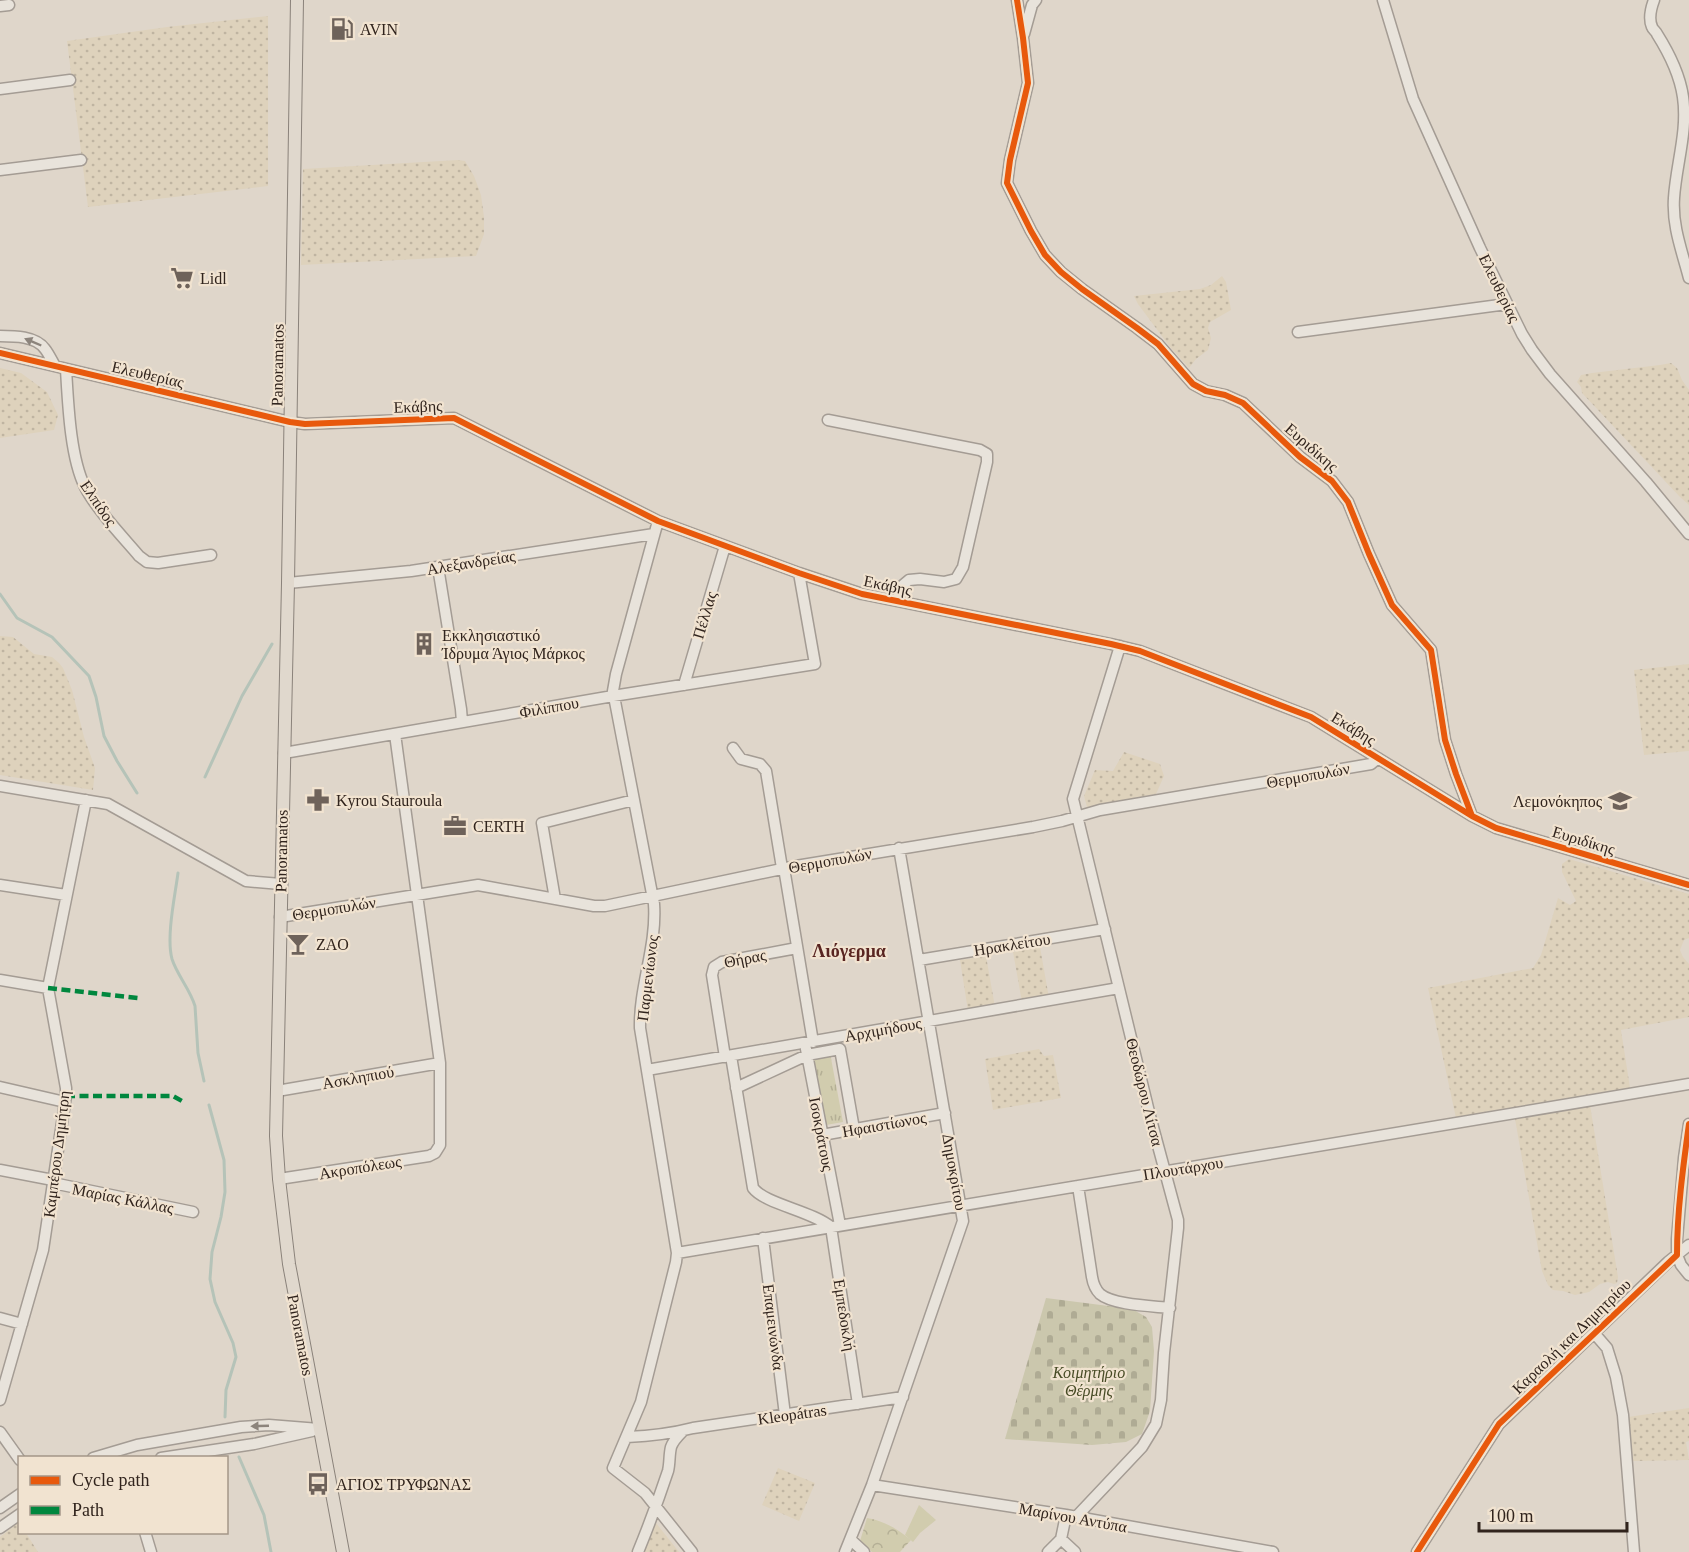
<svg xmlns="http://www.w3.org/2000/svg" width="1689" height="1552" viewBox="0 0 1689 1552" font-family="'Times New Roman',serif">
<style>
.farmland{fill:url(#farmland-dots)}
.grass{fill:url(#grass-tufts)}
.cemetery{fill:url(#cemetery-stones)}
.park{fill:url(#park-crowns)}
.garden{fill:#d1ccae}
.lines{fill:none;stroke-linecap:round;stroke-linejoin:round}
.stream{stroke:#b5c3b8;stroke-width:3}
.minor-casing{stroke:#a49c94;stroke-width:13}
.major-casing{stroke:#8a827a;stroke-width:14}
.minor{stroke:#e8e3db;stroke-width:10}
.major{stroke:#e0d8cd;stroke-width:12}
.quiet{stroke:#00873e;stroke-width:4.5;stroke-dasharray:9 4.5;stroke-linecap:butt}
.cycleway-casing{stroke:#f1e3d0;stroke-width:10}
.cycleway{stroke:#e8590c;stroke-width:6}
.oneway{fill:#8c847c}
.labels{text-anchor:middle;stroke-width:4.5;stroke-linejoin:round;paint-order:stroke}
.poi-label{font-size:16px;fill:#31241d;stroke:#f1e3d0;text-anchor:start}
.street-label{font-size:16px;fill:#31241d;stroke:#f1e3d0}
.park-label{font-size:16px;font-style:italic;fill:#484c26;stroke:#f1e3d0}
.neighbourhood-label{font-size:18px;font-weight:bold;fill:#592521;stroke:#f1e3d0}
</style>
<defs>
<pattern id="farmland-dots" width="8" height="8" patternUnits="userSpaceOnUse" patternTransform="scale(1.5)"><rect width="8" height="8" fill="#ded2bc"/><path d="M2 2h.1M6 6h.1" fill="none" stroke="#bfb4a1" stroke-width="1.8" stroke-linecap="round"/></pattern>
<pattern id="grass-tufts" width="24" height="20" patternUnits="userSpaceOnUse" patternTransform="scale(1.5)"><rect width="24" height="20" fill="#d1ccae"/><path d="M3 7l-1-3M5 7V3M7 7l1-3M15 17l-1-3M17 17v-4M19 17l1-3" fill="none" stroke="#b4af95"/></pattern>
<pattern id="cemetery-stones" width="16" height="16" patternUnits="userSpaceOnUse" patternTransform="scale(1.5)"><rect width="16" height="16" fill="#cbc7ad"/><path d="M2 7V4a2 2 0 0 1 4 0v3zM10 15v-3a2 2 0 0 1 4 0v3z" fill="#afab94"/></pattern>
<pattern id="park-crowns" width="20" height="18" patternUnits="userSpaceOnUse" patternTransform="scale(1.5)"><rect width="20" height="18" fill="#d1ccae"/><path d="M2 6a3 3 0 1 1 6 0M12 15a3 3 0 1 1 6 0" fill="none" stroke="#b4af95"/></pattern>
</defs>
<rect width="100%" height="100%" fill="#dfd6ca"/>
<!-- farmland -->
<path class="farmland" d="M268 16V186L88 207 67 41 167 27Z
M458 160 465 161 474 176 481 195 484 217V234L476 256 301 265 303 169Z
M1222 276 1226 282 1231 310 1210 322 1208 328 1211 338 1208 350 1196 359 1189 368 1170 347 1138 304 1134 296 1200 289 1211 285Z
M1671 363 1677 368 1682 380 1689 390V505L1680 497 1582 393 1581 387 1577 382 1581 375 1592 373 1660 365Z
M0 368 21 373 47 392 58 415 54 430 0 438Z
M0 636 13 637 34 654 52 657 59 663 63 668 72 690 84 737 95 768 93 790 0 775Z
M1689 664V751L1644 755 1634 670Z
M1124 752 1160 764 1164 776 1156 794 1087 807 1084 796 1095 770 1113 771Z
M1569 859 1689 894V938L1684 940 1680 950 1683 957 1689 964V1017L1621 1030 1630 1088 1456 1118 1428 988 1533 968 1541 955 1558 898 1570 905 1576 901 1562 872V864Z
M1040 947 1049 998 1022 1002 1013 952Z
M986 956 995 1007 968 1011 960 960Z
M1039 1049 1044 1056 1053 1055 1061 1098 993 1110 985 1059Z
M1590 1105 1618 1277 1617 1283 1614 1284 1608 1282 1600 1284 1589 1292 1575 1295 1563 1291 1553 1290 1548 1285 1542 1271 1515 1119Z
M1689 1408V1441L1686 1442 1689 1460 1633 1461 1628 1417Z
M778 1468 815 1483 799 1521 762 1505Z
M19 1522 20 1532 26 1533 38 1552H0V1537Z
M654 1523H656L679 1552H642Z"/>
<!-- grass -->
<path class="grass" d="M830 1053 843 1122 826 1125 813 1056Z"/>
<!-- cemetery -->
<path class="cemetery" d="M1046 1298 1132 1309 1146 1317 1152 1327 1154 1351 1150 1411 1142 1434 1126 1442 1092 1445 1005 1439Z"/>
<!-- park -->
<path class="park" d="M867 1518C885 1521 897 1529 911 1540L900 1552H872L860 1541Z"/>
<!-- garden -->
<path class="garden" d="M919 1505 936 1520 920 1533 913 1542 905 1535Z"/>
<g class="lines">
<!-- stream -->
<path class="stream" d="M0 594 17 618 52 637 89 676 96 697 104 736 117 761 137 793
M205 777 242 696 272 644
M178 873C175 896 166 937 172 959 177 975 190 989 195 1006L198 1053 204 1081
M209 1105 224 1160 225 1192 221 1217 212 1252 210 1279 215 1302 233 1343 236 1357 226 1390 225 1417
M239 1457 264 1515 271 1552"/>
<!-- minor casing -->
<g class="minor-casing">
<path id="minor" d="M1017 0 1023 38 1028 83 1010 160 1007 183 1031 231 1045 255 1061 272 1082 289 1137 328 1158 344 1193 384 1206 391 1225 395 1243 403 1300 457 1332 481 1348 502 1369 554 1392 605 1431 650 1445 740 1456 774 1472 816 1496 828 1689 885
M1383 0 1413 99 1480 248 1522 334 1532 350 1550 374 1646 482 1689 534
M1654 0C1651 8 1648 18 1652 27 1653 30 1656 31 1657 34 1669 53 1680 76 1683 97 1688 131 1676 165 1674 198 1672 226 1682 251 1689 278
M0 6 9 5
M1024 34 1032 5 1036 0
M0 89 70 80
M0 170 81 160
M1298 332 1507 304
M0 336C14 336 36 336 45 349 49 354 52 361 55 366
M0 353 290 422 305 424 454 418 658 521 799 573 862 594 1111 644 1140 651 1311 717 1472 816
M66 369C68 402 70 457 85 487 97 510 122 536 139 556L147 562 158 563 211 555
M828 420 980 450 987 454V462L963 567 956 579 944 582 920 579 909 580 903 585 897 601
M658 521 616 674 613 691 654 904C657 946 639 987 640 1028L677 1253 676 1262 641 1402 613 1468 645 1493 692 1552
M438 567 461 709 462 722
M288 583 411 571 654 534
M684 685 725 546
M733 748 741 759 760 764 766 771 782 868
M284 753 613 696 815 664 799 573
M0 786 108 804 246 881 281 884
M784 868 813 1042
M0 885 66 895
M555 899 542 823 634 800
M280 917 478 885 594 906H605L796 866 1033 827 1062 821 1100 810 1371 764 1378 758
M919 960 1105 929
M0 980 48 988
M806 1049 840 1225
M731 1056 753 1188C765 1204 812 1211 831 1227L858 1404
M725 1057 712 975 714 967 722 962 797 948
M647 1070 1119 988
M0 1087 65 1102
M736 1088 807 1055 840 1049 854 1129
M277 1091 440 1063
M1689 1124 1684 1158 1677 1239V1255L1681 1265 1689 1275
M822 1135 945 1113
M0 1170 53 1180
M279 1179 429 1156 435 1153 440 1145V1063L395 734
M53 1183 193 1212
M1078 1186 1092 1277C1093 1283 1095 1289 1100 1294 1113 1305 1152 1306 1170 1308
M763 1238 785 1415
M677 1253 1689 1084
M0 1318 22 1324
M1594 1333 1607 1348 1616 1377 1623 1415 1634 1552
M0 1400 43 1250 66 1096V1088L48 988 86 800
M0 1432 20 1460
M627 1437C651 1436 670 1434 693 1428L903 1397
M93 1458 137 1445 241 1427 269 1425 319 1429
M161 1458 254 1444 312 1431
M872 1485 1066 1515 1273 1552
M0 1508 20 1494
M1076 1517 1142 1447 1156 1424 1161 1400 1164 1353 1178 1228V1220L1150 1116 1073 799 1120 646
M0 1528 20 1514
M145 1532 151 1552
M1061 1539 1075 1552
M851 1540 864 1552
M638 1552C649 1525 659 1498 668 1471 670 1463 669 1455 671 1447 673 1441 677 1437 682 1432
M845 1552 872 1485 963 1221 899 848
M1048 1552 1061 1539 1066 1515
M1417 1552 1499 1424 1668 1262 1689 1245"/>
</g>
<!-- major casing -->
<g class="major-casing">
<path id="major" d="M297 0 288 583 276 1136 279 1179 289 1264 343 1552"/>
</g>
<!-- minor -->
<use href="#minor" class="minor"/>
<!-- major -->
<use href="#major" class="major"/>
<!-- quiet -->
<path class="quiet" d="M48 988 138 998
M66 1096H173L182 1101"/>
<!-- cycleway casing -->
<g class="cycleway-casing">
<path id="cycleway" d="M1017 0 1023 38 1028 83 1010 160 1007 183 1031 231 1045 255 1061 272 1082 289 1137 328 1158 344 1193 384 1206 391 1225 395 1243 403 1300 457 1332 481 1348 502 1369 554 1392 605 1431 650 1445 740 1456 774 1472 816 1496 828 1689 885
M0 353 290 422 305 424 454 418 658 521 799 573 862 594 1111 644 1140 651 1311 717 1472 816
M1417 1552 1499 1424 1677 1255C1677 1212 1683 1167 1689 1124"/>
</g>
<!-- cycleway -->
<use href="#cycleway" class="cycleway"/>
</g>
<!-- one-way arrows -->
<defs><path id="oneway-solid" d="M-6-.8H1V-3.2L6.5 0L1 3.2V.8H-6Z" transform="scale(1.5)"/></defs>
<g class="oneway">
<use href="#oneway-solid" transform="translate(33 342) rotate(-157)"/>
<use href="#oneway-solid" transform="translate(260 1426) rotate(178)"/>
</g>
<!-- icons -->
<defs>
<g id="fuel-bare" transform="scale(1.8)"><path d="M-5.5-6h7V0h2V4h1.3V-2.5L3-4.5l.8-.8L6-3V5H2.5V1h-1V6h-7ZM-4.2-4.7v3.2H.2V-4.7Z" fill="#6e625a" stroke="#f1e3d0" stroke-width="2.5" paint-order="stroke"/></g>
<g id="supermarket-bare" transform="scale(1.8)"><path d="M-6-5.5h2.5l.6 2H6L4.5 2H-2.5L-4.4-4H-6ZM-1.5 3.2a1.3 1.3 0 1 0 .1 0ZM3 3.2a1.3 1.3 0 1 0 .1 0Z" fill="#6e625a" stroke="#f1e3d0" stroke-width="2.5" paint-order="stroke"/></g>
<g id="building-bare" transform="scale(1.8)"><path d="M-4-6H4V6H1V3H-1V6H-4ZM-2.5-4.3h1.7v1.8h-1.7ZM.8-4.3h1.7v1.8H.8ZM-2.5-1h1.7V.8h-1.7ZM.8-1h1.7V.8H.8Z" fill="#6e625a" stroke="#f1e3d0" stroke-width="2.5" paint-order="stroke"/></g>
<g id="pharmacy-bare" transform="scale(1.8)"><path d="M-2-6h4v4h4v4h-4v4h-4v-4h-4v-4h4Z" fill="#6e625a" stroke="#f1e3d0" stroke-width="2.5" paint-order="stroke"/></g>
<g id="school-bare" transform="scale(1.8)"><path d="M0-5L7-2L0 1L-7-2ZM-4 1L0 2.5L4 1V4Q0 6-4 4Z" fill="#6e625a" stroke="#f1e3d0" stroke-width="2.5" paint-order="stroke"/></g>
<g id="office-bare" transform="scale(1.8)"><path d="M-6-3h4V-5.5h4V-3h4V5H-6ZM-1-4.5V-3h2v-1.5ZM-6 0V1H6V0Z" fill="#6e625a" stroke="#f1e3d0" stroke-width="2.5" paint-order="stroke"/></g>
<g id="bar-bare" transform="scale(1.8)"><path d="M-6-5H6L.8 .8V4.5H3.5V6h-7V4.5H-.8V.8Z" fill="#6e625a" stroke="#f1e3d0" stroke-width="2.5" paint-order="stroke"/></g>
<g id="bus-bare" transform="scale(1.8)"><path d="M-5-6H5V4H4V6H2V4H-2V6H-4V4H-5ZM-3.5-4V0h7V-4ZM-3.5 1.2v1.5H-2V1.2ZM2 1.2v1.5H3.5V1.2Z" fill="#6e625a" stroke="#f1e3d0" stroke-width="2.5" paint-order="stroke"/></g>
</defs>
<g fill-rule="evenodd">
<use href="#fuel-bare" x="342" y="29"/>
<use href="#supermarket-bare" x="182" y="278"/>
<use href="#building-bare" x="424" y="644"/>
<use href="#pharmacy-bare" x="318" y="800"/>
<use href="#school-bare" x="1620" y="801"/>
<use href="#office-bare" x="455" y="826"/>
<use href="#bar-bare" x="298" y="944"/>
<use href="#bus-bare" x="318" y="1484"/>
</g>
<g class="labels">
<!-- poi labels -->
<g class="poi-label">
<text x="360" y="35">AVIN</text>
<text x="200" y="284">Lidl</text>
<text x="442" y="641">Εκκλησιαστικό<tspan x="442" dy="18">Ίδρυμα Άγιος Μάρκος</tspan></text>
<text x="336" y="806">Kyrou Stauroula</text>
<text x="1602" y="807" text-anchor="end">Λεμονόκηπος</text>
<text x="473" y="832">CERTH</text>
<text x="316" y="950">ZAO</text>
<text x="336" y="1490">ΑΓΙΟΣ ΤΡΥΦΩΝΑΣ</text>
</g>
<!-- street labels -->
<g class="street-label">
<text transform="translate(1500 288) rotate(64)" y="6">Ελευθερίας</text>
<text transform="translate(277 365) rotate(-89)" y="6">Panoramatos</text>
<text transform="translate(148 374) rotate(13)" y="6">Ελευθερίας</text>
<text transform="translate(418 406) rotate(-2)" y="6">Εκάβης</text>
<text transform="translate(1312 447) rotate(41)" y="6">Ευριδίκης</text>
<text transform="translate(99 503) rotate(56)" y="6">Ελπίδος</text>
<text transform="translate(471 562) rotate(-9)" y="6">Αλεξανδρείας</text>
<text transform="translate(888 585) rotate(12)" y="6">Εκάβης</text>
<text transform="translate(704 615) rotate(-73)" y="6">Πέλλας</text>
<text transform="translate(549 707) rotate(-10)" y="6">Φιλίππου</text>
<text transform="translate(1354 728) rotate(32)" y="6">Εκάβης</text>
<text transform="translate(1308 775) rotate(-10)" y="6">Θερμοπυλών</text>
<text transform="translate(1584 840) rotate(17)" y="6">Ευριδίκης</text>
<text transform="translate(281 851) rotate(-89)" y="6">Panoramatos</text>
<text transform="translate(830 860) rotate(-10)" y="6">Θερμοπυλών</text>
<text transform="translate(334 908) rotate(-9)" y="6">Θερμοπυλών</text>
<text transform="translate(1012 944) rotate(-9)" y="6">Ηρακλείτου</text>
<text transform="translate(745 958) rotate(-11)" y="6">Θήρας</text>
<text transform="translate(647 978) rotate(-83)" y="6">Παρμενίωνος</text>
<text transform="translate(883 1029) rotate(-10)" y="6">Αρχιμήδους</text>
<text transform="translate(358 1077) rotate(-10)" y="6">Ασκληπιού</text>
<text transform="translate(1145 1092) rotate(76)" y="6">Θεοδώρου Λίτσα</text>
<text transform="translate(884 1124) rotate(-10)" y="6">Ηφαιστίωνος</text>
<text transform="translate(822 1134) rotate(79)" y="6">Ισοκράτους</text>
<text transform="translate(56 1154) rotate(-83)" y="6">Καμπέρου Δημήτρη</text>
<text transform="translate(360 1167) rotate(-9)" y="6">Ακροπόλεως</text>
<text transform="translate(1183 1168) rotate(-9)" y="6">Πλουτάρχου</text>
<text transform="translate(955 1172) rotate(80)" y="6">Δημοκρίτου</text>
<text transform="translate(123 1198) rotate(11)" y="6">Μαρίας Κάλλας</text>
<text transform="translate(845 1315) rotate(81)" y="6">Εμπεδοκλή</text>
<text transform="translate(774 1327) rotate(83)" y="6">Επαμεινώνδα</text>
<text transform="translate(301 1335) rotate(79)" y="6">Panoramatos</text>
<text transform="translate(1571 1336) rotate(-44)" y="6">Καραολή και Δημητρίου</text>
<text transform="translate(792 1414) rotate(-8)" y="6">Kleopátras</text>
<text transform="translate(1073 1517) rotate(10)" y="6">Μαρίνου Αντύπα</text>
</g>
<!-- park labels -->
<g class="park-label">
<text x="1089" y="1378">Κοιμητήριο<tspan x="1089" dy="18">Θέρμης</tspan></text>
</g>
<!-- neighbourhood labels -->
<g class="neighbourhood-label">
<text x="849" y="957">Λιόγερμα</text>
</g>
</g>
<!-- legend -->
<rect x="18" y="1456" width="210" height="78" fill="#f1e3d0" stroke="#a49788" stroke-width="1.5"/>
<rect x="30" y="1476" width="30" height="9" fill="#e8590c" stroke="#a49788" stroke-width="1.5"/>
<text x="72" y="1486" font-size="18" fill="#31241d">Cycle path</text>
<rect x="30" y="1506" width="30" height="9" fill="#00873e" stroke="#a49788" stroke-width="1.5"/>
<text x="72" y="1516" font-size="18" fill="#31241d">Path</text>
<!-- scale -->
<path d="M1479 1522v9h148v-9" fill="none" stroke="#31241d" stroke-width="3"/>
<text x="1488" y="1522" font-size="18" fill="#31241d" stroke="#f1e3d0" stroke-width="4.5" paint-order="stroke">100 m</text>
</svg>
